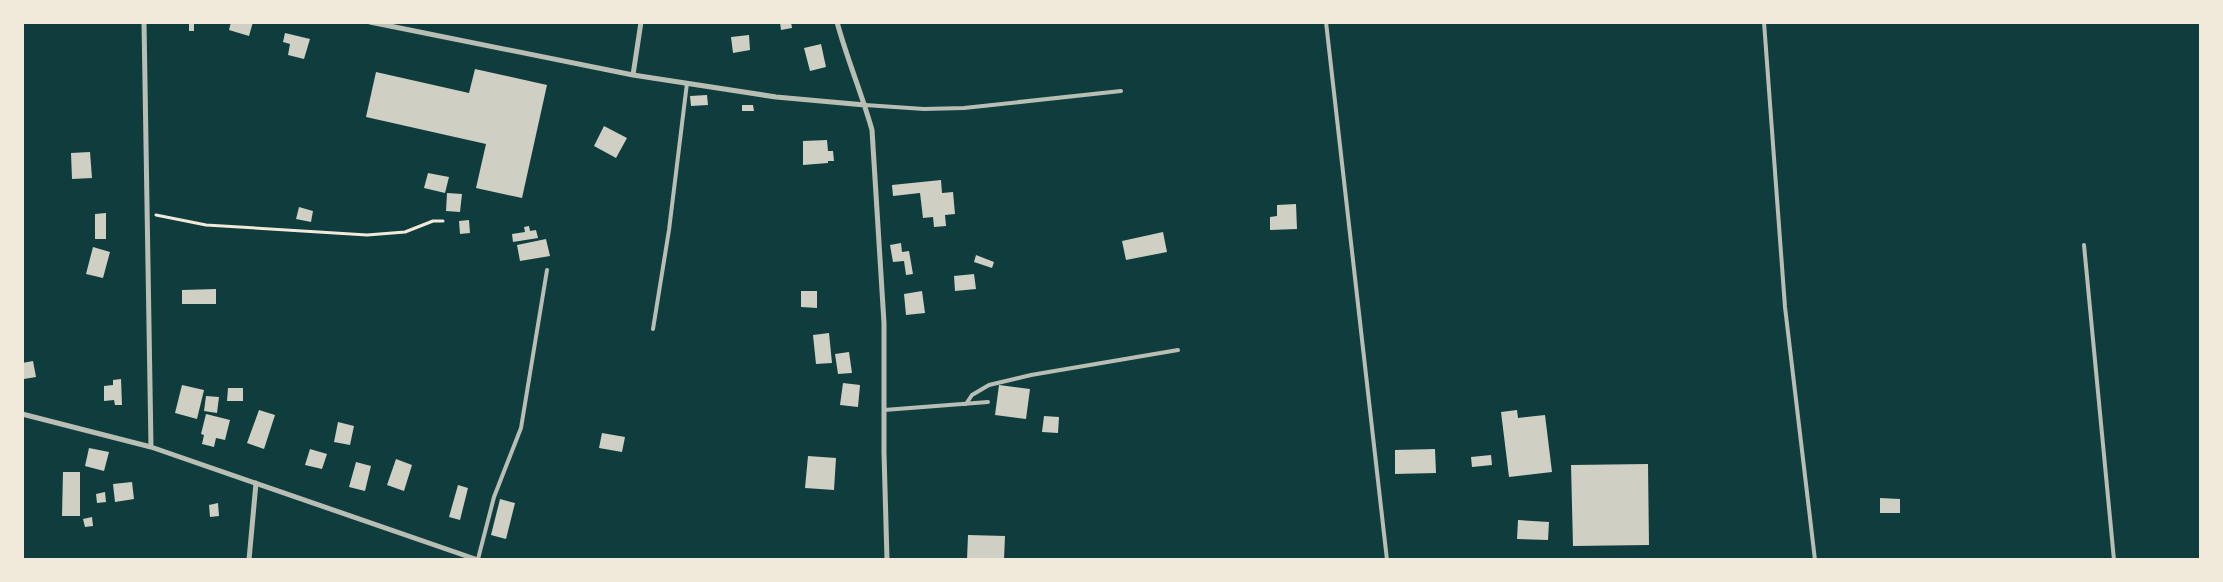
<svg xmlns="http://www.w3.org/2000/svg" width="2223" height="582" viewBox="0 0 2223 582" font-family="'Varela Round',sans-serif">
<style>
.building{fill:#cfcfc3}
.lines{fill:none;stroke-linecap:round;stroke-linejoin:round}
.path{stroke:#f1e9da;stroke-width:3}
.service{stroke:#b8beb3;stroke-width:4}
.minor{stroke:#b8beb3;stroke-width:5}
</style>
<rect width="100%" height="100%" fill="#0f3d3e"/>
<!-- building -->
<path class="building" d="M189 22H194V31H189Z
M231 22H253L249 36 229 30Z
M780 22H791L792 28 781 30Z
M285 33 310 39 304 59 288 55 290 44 283 42Z
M749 35 750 50 733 53 731 37Z
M821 44 826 67 810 71 804 48Z
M475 69 547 85 522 198 476 188 486 144 366 117 376 72 469 93Z
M707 95 708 105 691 106 690 96Z
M742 105H753L754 111H742Z
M604 126 627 138 616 158 594 146Z
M827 140 828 151H833L834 161H828V163L803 165V141Z
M90 152 92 178 72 179 71 153Z
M428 173 449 177 445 193 424 188Z
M941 180 942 193 953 192 955 214 945 215 946 226 934 227 933 217 923 218 920 193 893 196 892 185Z
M447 193 462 194 460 212 446 211Z
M1296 204 1297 229 1270 230V217L1277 216V205Z
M299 207 313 211 311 222 296 219Z
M106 213V239H95V214Z
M469 220 470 233 460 234 459 221Z
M529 226 530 231 536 230 538 238 513 242 512 234 525 232 524 227Z
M1163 232 1167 252 1126 260 1122 241Z
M546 239 550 256 520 261 517 245Z
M901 243 902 252 909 251 913 274 906 275 904 261 893 262 890 245Z
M93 247 110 252 103 278 86 274Z
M976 255 994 262 992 268 974 262Z
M974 274 976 289 955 291 954 276Z
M216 289V304H182V290Z
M801 291H817V308L801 307Z
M922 291 925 313 906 315 904 294Z
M829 333 832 363 816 364 813 335Z
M849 352 852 373 838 374 835 354Z
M33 361 36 377 24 379 22 363Z
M121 379 122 405H115L114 400 104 401V386L113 385V380Z
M843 383 860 385 858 407 840 405Z
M182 385 204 390 197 419 175 413Z
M999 385 1030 389 1026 419 995 415Z
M228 388H243V401H227Z
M206 396 219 397 217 413 204 411Z
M259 410 275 415 264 449 247 443Z
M1517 410 1518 418 1545 415 1552 472 1509 477 1501 412Z
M206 414 230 420 225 440 216 438 214 447 202 444 204 435 201 434Z
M1044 416 1059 417 1058 433 1042 432Z
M338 422 354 426 350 445 334 442Z
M602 433 625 437 622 452 599 448Z
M89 448 109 452 104 471 85 466Z
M310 449 327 454 322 469 305 465Z
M1435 449 1436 473 1395 474V450Z
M1491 455 1492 465 1472 467 1471 457Z
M808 456 836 458 834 490 805 488Z
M396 459 412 465 404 491 387 485Z
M356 462 371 466 365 491 349 487Z
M1648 464 1649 545 1573 546 1571 465Z
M63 472H80V516H62Z
M132 482 134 499 115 502 113 484Z
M458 485 468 488 460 520 449 517Z
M105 492 106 502 97 503 96 494Z
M1880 498 1900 499V513H1880Z
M500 499 515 503 506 539 491 535Z
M218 503 219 516 210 517 209 505Z
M92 517 93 526 85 527 83 519Z
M1518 520 1549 522 1548 540 1517 539Z
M968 535 1005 536 1004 560H967Z"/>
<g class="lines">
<!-- path -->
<path class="path" d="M156 215 206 225 367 235 405 232 433 221H443"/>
<!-- service -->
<path class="service" d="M1326 22 1387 560
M1764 22 1785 307 1815 560
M865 105 924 109 964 108 1121 91
M2084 245 2114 560
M653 329 669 230 687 83
M966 404 972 395 989 385 1031 375 1178 350
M884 410 988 402
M478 559 494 497 521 428 547 270"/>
<!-- minor -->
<path class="minor" d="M144 22 151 447
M370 22 633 75 776 97 865 105
M837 22C847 59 862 94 872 130L884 323V453L887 560
M633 75 641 22
M22 414 151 447 478 560
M249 560 256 483"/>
</g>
<!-- border -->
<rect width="2223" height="582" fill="none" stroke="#f1e9da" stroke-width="48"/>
</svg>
